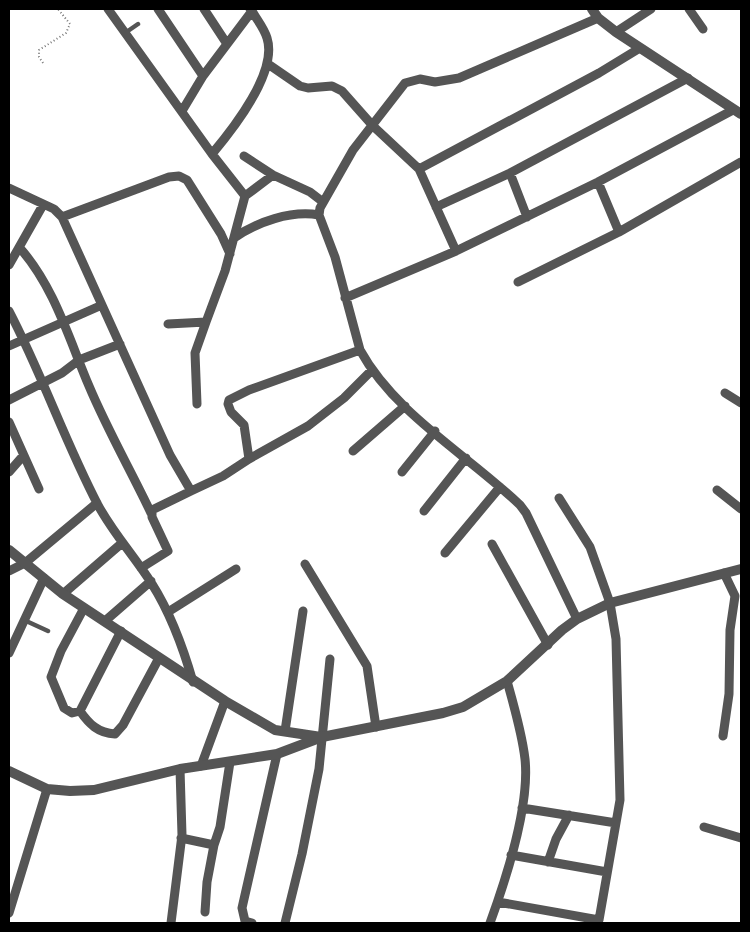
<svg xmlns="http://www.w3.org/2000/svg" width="750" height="932" viewBox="0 0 750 932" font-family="Ubuntu,sans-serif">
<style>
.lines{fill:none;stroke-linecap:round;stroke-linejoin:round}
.path{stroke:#777;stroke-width:2;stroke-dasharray:1 2.5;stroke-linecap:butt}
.service{stroke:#555;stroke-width:4.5}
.minor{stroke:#555;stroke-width:9}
.tertiary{stroke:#555;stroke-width:10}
</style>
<rect width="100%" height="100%" fill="#fff"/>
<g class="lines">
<!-- path -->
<path class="path" d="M43 63 39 57V50L66 33 70 24 58 9"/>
<!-- service -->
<path class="service" d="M125 33 138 24
M24 620 48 631"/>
<!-- minor -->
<path class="minor" d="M108 9 212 154
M158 9 203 76
M204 9 227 44
M689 9 703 29
M616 32 651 9
M268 64 300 86 308 88 332 86 342 91 373 126 419 169 456 251 598 182 733 110
M182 111 203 76 252 11 250 9
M244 156 273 175
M419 169 599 73 640 48
M510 173 527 217
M598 182 619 232
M9 188 54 209 62 217 170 455 191 491 152 510V517L168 551 141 568
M245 196 212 154C233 129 278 72 267 38 264 28 257 20 252 11
M436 207 510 173 688 78
M62 217 169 177 179 176 187 180 221 234 230 254
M234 238C257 222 291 210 319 215
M19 247C54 286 69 339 89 386 107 429 131 471 151 513
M9 265 43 205
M518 282 619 232 741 162
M345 298 456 251
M9 311C42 374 65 442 98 505 113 533 135 557 152 584 171 614 183 647 193 682
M168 324 206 322 225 271 245 196 273 175 310 192 323 202
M9 346 102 305
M725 393 741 403
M9 400 62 373 79 360 120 344
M197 404 195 353 206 322
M9 422 39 489
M353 451 405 406
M249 459 308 426 344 398 372 370
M9 472 23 456
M402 472 435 431
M717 490 741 509
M191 491 223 476 249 459 244 425 231 412 228 404 229 400 249 390 360 350
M424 511 466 458
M492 544 548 645
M445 553 500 487
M305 564 367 666 376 727
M9 571 25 563 97 503
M63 594 122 543
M84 608 61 651 51 677 64 708 72 713 80 711C89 724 98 733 115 734L123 725 159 658
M168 612 236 569
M577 619 526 513 520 505C468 455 395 414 360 350L335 257 319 215 320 208 353 150 405 83 420 79 435 82 459 78 598 18
M105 621 151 581
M9 653 44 578
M80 711 121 631
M285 731 303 611
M723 736 729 694 730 630 735 596 724 573
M201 766 225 701
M522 808 616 823
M704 827 741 838
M181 838 214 845
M511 855 607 872
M548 862 556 839 569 815
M498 902 599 920 620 800 616 639 610 603 590 547 559 498
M205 912 207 882 214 845 220 827 230 762
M9 913 47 789
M171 923 182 835 180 769
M252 923 245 921 242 908 277 754
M285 923 302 854 319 769 330 659
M490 923C506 879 530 806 525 759 522 733 514 706 507 681"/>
<!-- tertiary -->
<path class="tertiary" d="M592 9 598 18 616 32 741 114
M9 550 63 594 225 701 275 730 321 737
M9 771 47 789 70 791 94 790 180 769 277 754 322 737 443 713 463 707 507 681 562 630 577 619 610 603 741 569"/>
</g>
<!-- border -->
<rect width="750" height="932" fill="none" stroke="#000000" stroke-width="20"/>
</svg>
